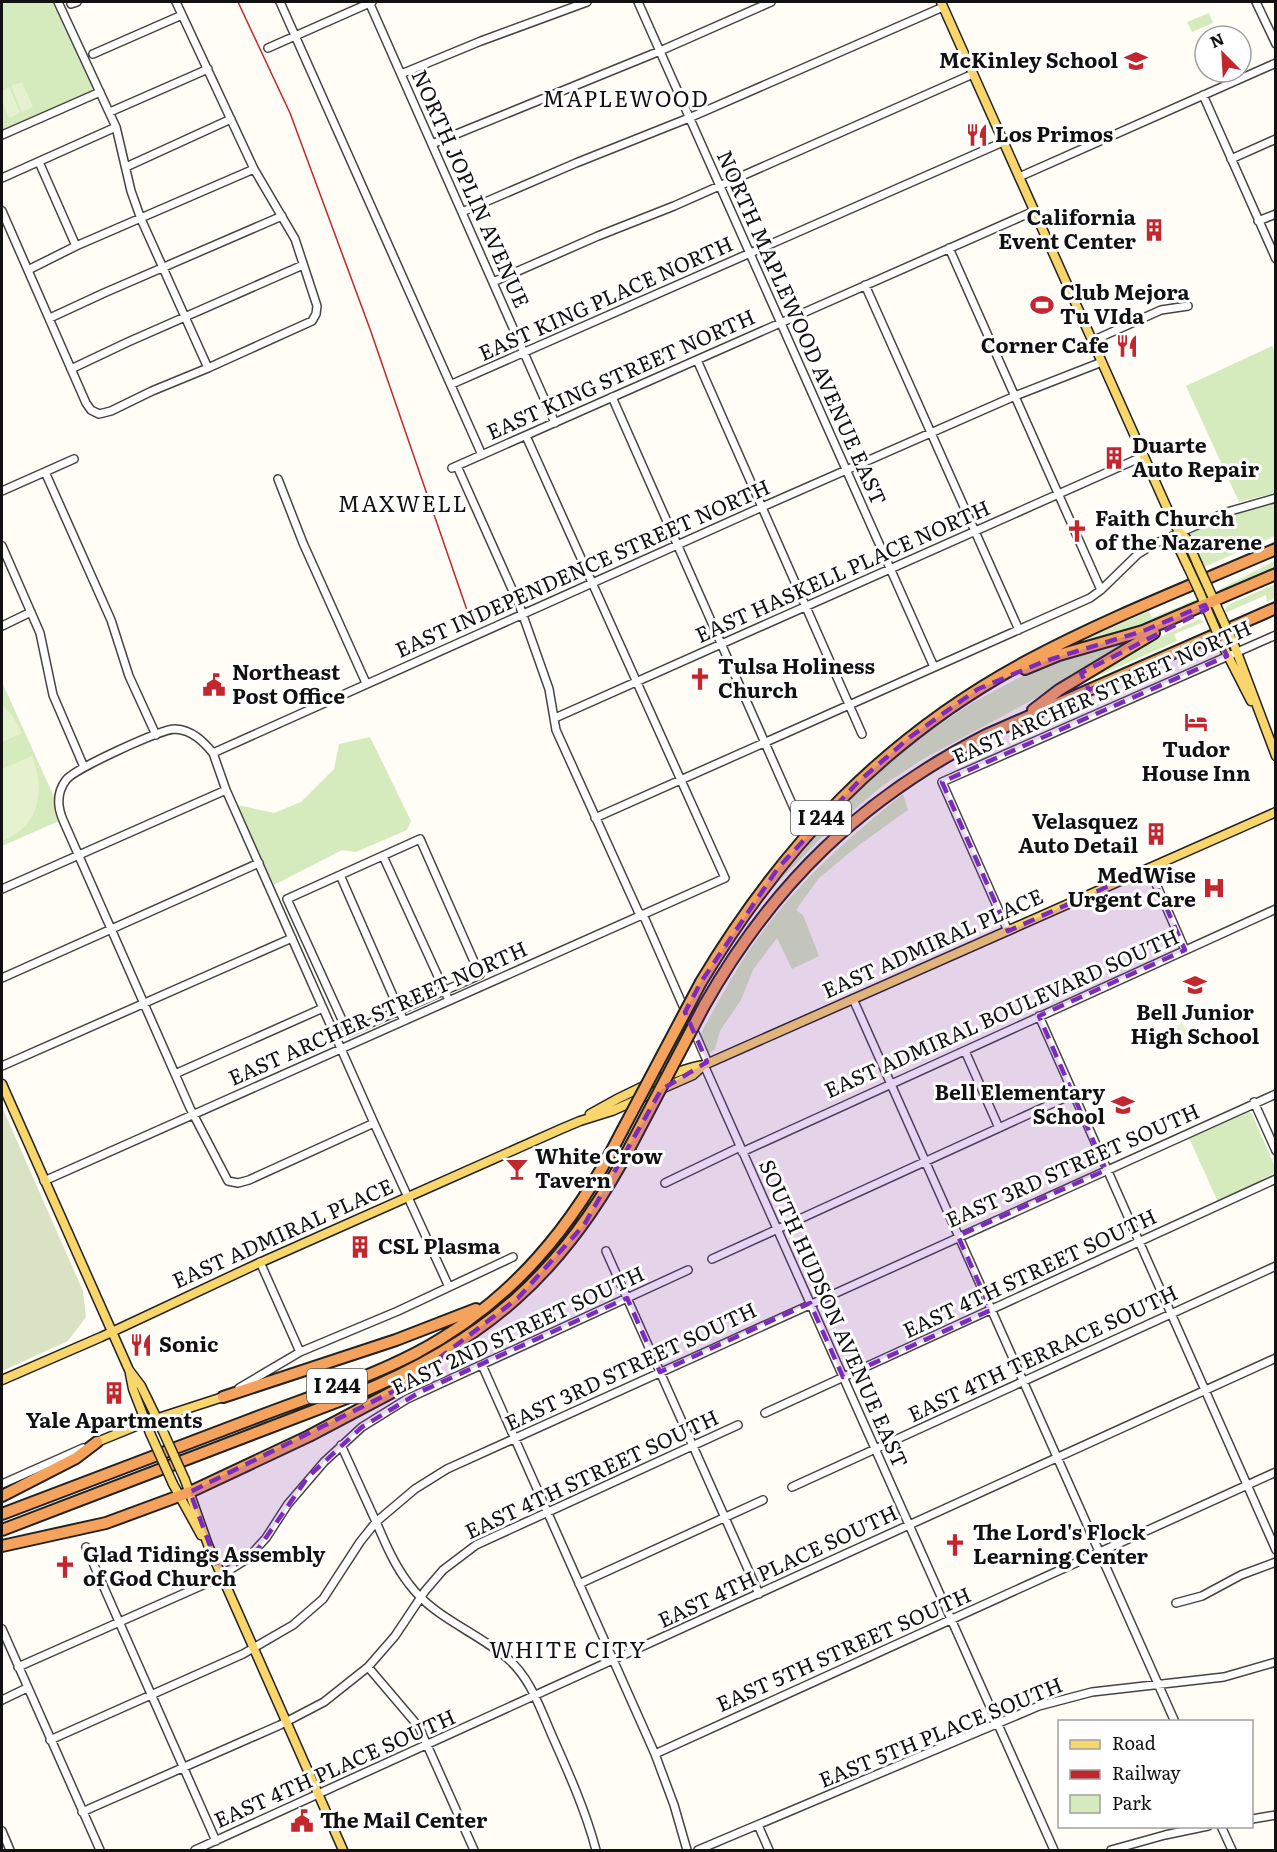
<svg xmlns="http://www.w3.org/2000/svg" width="1277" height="1852" viewBox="0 0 1277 1852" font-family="Literata,serif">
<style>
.green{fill:#d5ebbd}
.cemetery{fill:#d9e3c4}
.pitch{fill:#e6f2cf}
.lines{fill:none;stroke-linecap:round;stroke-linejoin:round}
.minor-casing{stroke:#444;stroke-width:10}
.major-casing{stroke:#222;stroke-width:11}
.highway-casing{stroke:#222;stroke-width:14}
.minor{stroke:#fff;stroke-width:7}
.major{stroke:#f9d66b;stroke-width:8}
.highway{stroke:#f5a25d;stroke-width:10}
.rail{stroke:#c4262e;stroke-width:1.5}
.major-bridge-casing{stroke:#222;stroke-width:11;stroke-linecap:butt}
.highway-bridge-casing{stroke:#222;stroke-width:14;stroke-linecap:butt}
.major-bridge{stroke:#f9d66b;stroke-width:8}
.highway-bridge{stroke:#f5a25d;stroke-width:10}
.marked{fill:#7b2cbf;fill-opacity:0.2;stroke:#7b2cbf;stroke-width:4.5;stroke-dasharray:12 8;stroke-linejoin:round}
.labels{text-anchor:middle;stroke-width:6;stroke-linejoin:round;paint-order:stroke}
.shield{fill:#fff;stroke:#585858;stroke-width:1.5}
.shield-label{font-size:20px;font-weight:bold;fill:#111}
.poi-label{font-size:21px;font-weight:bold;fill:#111;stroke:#fff;text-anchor:start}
.street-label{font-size:21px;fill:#111;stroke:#fff}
.neighbourhood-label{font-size:22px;letter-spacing:1.5px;fill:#111;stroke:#fff}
</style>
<rect width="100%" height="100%" fill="#fffdf5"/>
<!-- green -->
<path class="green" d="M2 2H54L94 86 90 93 2 131Z
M1209 13 1213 23 1192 32 1187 22Z
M1272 346 1276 354 1275 493 1239 502 1186 386Z
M1275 503V536L1204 567 1190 536 1191 533 1228 517Z
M1275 561V569L1224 590H1218Z
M1275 584V598L1267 602 1266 595 1225 613 1226 607 1230 604Z
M1195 600 1196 603 1192 606 1155 623 1059 651 1149 611 1152 618Z
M1199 619 1204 622 1174 634 1177 641 1073 687 1132 650Z
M1138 636 1137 639 1062 684 923 759 882 786 821 838 763 898 804 845 834 814 877 773 921 737 972 703 1037 668Z
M2 682 55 799V807L59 821 2 846Z
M370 737 411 821 407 830 356 852 342 850 274 885 237 805 274 813 301 802 334 769 339 744Z
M903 794 908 810 859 845 819 878 796 910 803 915 819 956 792 969 777 938 753 970 741 1000 720 1031 715 1049 709 1053C703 1049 700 1040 701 1033 720 999 739 962 763 931 805 876 850 836 903 794Z
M1248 1111 1252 1114 1275 1167V1173L1262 1179 1263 1181 1218 1202 1189 1138Z"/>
<!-- cemetery -->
<path class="cemetery" d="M2 1107 83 1291 86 1317 68 1341 2 1371Z"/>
<!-- pitch -->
<path class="pitch" d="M22 82 33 107 22 112 11 86Z
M9 87 20 113 9 118 2 101V91Z
M2 705 12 715 22 733 2 742Z
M32 756C46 792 39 826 2 841V769Z
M1182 1023 1188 1034 1167 1043 1162 1032Z"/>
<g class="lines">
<!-- minor casing -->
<g class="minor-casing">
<path id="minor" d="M58 2 116 127 131 191 141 219 208 368
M280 2 482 455
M369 2 555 423
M638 2 934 667
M1256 2 1276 44
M71 4 77 2
M268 48 372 2
M93 54 182 15
M401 74 481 41 587 2
M1203 95 1276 259
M110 112 208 69
M2 135 100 92
M432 144 660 51 771 2
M1231 159 1276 139
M39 162 76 246
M126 167 231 119
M1019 177 1276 63
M2 178 116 127
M2 211 86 403 91 410 99 414 111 411 152 391 208 368 312 321 316 314 317 306 295 239 254 169 176 2
M462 212 576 163 689 118 943 7
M1258 221 1276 214
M949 248 1101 590
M28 270 76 246 254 169
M493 282 598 236 674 206 973 74
M865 285 1019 630
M50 318 104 293 282 216
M1092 341 1161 310 1188 306
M697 360 862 734
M71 369 128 342 303 265
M452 384 1003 142
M612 397 796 813
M457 466 520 607 549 689 556 730 638 911 645 919 708 1063
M452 468 1034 211
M45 472 111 620 129 676 156 735
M278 479 303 543 366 683
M2 491 74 459
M2 546 40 633 53 695 84 767
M2 626 31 612
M555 718 1144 456
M213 753 762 507 1015 396 1102 362
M213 753C203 741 192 730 175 729 161 729 74 769 66 780 57 792 57 806 63 820L190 1108 228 1181 238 1183 249 1180 374 1123
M213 753 226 790 374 1123 449 1287
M595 818 1090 598 1101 590 1138 554 1154 544 1227 512 1276 498
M383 856 447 996
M1149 868 1185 950
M340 875 404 1021
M2 889 226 790
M1008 931 942 782 1276 635
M2 978 259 863
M853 999 1175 1722
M1039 1016 1276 1550
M335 1035 348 1033 480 975 420 839 287 899 348 1033
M965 1051 999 1128
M704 1065 1054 1850
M2 1066 292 938
M175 1074 323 1008
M1254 1102 1276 1151
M742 1152 1276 909
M44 1181 725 878 526 436
M665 1183 740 1147
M606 1251 759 1594
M712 1259 1073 1094
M260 1262 300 1352
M482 1365 655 1754 674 1805 687 1850
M239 1388 300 1352 398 1311 513 1257
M765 1413 1276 1179
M341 1445C353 1471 365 1498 377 1524 386 1545 395 1566 409 1584 434 1618 475 1631 507 1658 531 1678 541 1711 554 1740 570 1776 586 1812 596 1850
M2 1484 83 1448
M792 1487 1276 1266
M86 1547 216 1841
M579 1584 763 1500
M1176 1603 1202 1596 1241 1575 1276 1562
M2 1629 100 1850
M18 1667 212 1581 247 1559 266 1538 288 1504 324 1462 362 1427 407 1399 688 1270
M368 1667 419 1727 474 1850
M2 1700 27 1688
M50 1740 243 1654 293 1625 323 1599 360 1542 376 1522 415 1489 447 1469 1276 1094
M655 1754 1276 1472
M82 1812 280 1725 324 1702 368 1667 395 1636 425 1591 443 1570 476 1545 738 1425
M1252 1819 1276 1815
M758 1825 769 1850
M1221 1826 1232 1850
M2 1831 10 1850
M195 1850 1276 1358
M698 1850 1039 1706 1092 1692 1224 1677 1276 1662
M1111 1850 1165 1835 1208 1826"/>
</g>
<!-- major casing -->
<g class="major-casing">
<path id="major" d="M941 2 1171 517 1179 532 1186 538 1197 563
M1179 532 1176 542 1188 567
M1207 585 1221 616
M1200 593 1212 621
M1233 642 1276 756
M1223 646 1251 701
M2 1084 129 1370 141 1386 162 1429
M590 1114C619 1097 672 1070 704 1065L1276 812
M130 1374 133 1389 150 1433
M2 1380 101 1337 257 1264 561 1129 580 1121 612 1111 641 1098 693 1075 704 1065
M97 1442 146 1422 223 1397
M185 1480 208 1545 343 1850
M173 1484 201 1535"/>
</g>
<!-- highway casing -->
<g class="highway-casing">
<path id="highway" d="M1025 669 1059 655 1143 631 1276 574
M1033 710 1059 690 1154 633
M701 982C783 845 885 737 1027 661 1107 618 1193 585 1276 549
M704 1006C773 884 861 799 986 735L1276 608
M223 1397 396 1340 476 1309
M2 1496 76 1458 97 1442
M2 1514C85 1483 168 1451 252 1419 306 1398 364 1380 416 1353 512 1302 574 1226 622 1131
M2 1530 352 1396C484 1343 564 1273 630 1147
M2 1546 106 1523 190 1492 309 1436 400 1388 422 1371"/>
</g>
<!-- minor -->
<use href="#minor" class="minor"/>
<!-- major -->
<use href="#major" class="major"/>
<!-- highway -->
<use href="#highway" class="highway"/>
<!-- rail -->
<path class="rail" d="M238 2 290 113 370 329 469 616"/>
<!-- major-bridge casing -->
<g class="major-bridge-casing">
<path id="major-bridge" d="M1197 563 1207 585
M1188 567 1200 593
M1221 616 1233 642
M1212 621 1223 646
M162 1429 185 1480
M150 1433 173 1484"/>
</g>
<!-- highway-bridge casing -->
<g class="highway-bridge-casing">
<path id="highway-bridge" d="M622 1131 701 982
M630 1147 704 1006"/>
</g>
<!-- major-bridge -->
<use href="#major-bridge" class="major-bridge"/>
<!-- highway-bridge -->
<use href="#highway-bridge" class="highway-bridge"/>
</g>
<!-- marked area -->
<path class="marked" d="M1205 605 1207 609 1081 673 1089 690 1217 634 1227 656 942 782 1008 931 1149 868 1185 950 1039 1016 1106 1170 958 1236 991 1310 843 1377 810 1303 660 1372 627 1298 420 1392 362 1427 308 1477 258 1549 221 1575 190 1492 400 1388 518 1298 584 1225 661 1090 707 1062 685 1012 701 982 778 868 857 783 910 737 978 689 1045 661 1143 631Z"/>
<!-- icons -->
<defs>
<g id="school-bare" transform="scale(1.8)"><path d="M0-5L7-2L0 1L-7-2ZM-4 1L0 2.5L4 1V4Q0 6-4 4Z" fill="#c4262e" stroke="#fff" stroke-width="2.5" paint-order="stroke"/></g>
<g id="restaurant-bare" transform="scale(1.8)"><path d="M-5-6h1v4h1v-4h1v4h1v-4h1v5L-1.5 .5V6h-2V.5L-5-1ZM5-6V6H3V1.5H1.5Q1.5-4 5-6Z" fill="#c4262e" stroke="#fff" stroke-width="2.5" paint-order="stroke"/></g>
<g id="building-bare" transform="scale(1.8)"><path d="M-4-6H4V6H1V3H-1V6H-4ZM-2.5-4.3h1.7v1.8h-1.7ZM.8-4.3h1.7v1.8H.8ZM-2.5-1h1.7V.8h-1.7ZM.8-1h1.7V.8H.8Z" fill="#c4262e" stroke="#fff" stroke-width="2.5" paint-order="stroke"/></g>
<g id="stadium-bare" transform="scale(1.8)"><path d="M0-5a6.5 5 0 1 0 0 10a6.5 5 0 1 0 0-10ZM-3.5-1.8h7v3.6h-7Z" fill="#c4262e" stroke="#fff" stroke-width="2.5" paint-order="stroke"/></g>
<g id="church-bare" transform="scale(1.8)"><path d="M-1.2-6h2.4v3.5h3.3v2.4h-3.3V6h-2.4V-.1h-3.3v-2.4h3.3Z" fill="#c4262e" stroke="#fff" stroke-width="2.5" paint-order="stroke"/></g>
<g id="civic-bare" transform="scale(1.8)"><path d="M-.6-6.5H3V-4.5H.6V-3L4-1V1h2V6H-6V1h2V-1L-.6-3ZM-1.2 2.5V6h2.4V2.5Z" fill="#c4262e" stroke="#fff" stroke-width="2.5" paint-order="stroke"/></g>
<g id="hotel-bare" transform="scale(1.8)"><path d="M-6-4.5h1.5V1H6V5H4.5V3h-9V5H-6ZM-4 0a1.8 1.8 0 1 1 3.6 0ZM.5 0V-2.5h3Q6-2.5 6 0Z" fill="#c4262e" stroke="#fff" stroke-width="2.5" paint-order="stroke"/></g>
<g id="hospital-bare" transform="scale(1.8)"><path d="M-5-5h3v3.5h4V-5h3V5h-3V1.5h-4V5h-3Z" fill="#c4262e" stroke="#fff" stroke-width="2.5" paint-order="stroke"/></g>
<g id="bar-bare" transform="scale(1.8)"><path d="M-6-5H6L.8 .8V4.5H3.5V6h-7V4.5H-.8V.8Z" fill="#c4262e" stroke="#fff" stroke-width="2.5" paint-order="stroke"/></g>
</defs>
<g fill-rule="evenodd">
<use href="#school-bare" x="1136" y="61"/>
<use href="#restaurant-bare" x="977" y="135"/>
<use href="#building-bare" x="1154" y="230"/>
<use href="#stadium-bare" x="1042" y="305"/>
<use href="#restaurant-bare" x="1127" y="346"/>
<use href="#building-bare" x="1114" y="458"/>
<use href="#church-bare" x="1077" y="531"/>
<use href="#church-bare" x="700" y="679"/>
<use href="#civic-bare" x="214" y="685"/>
<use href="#hotel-bare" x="1196" y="722"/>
<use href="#building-bare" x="1156" y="834"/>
<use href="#hospital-bare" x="1214" y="888"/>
<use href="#school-bare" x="1195" y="985"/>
<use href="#school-bare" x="1123" y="1105"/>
<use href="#bar-bare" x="517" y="1169"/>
<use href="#building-bare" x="360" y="1247"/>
<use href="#restaurant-bare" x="141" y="1345"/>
<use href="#building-bare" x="114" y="1393"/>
<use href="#church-bare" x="955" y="1545"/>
<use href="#church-bare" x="65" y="1567"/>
<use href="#civic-bare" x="302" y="1821"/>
</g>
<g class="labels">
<!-- shield labels -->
<g class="shield">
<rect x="791" y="801" width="60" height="34" rx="4.5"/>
<rect x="307" y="1369" width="60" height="34" rx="4.5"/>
</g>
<g class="shield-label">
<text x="821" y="825">I 244</text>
<text x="337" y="1393">I 244</text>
</g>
<!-- poi labels -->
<g class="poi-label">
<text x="1118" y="68" text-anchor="end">McKinley School</text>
<text x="995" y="142">Los Primos</text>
<text x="1136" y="225" text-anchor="end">California<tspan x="1136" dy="24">Event Center</tspan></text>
<text x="1060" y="300">Club Mejora<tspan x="1060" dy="24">Tu VIda</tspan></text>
<text x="1109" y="353" text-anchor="end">Corner Cafe</text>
<text x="1132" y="453">Duarte<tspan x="1132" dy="24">Auto Repair</tspan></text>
<text x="1095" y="526">Faith Church<tspan x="1095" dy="24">of the Nazarene</tspan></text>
<text x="718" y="674">Tulsa Holiness<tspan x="718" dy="24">Church</tspan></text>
<text x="232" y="680">Northeast<tspan x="232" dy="24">Post Office</tspan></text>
<text x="1196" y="757" text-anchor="middle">Tudor<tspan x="1196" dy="24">House Inn</tspan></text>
<text x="1138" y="829" text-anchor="end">Velasquez<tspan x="1138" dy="24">Auto Detail</tspan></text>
<text x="1196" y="883" text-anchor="end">MedWise<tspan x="1196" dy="24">Urgent Care</tspan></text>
<text x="1195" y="1020" text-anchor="middle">Bell Junior<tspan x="1195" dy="24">High School</tspan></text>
<text x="1105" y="1100" text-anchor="end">Bell Elementary<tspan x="1105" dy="24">School</tspan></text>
<text x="535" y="1164">White Crow<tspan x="535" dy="24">Tavern</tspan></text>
<text x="378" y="1254">CSL Plasma</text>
<text x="159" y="1352">Sonic</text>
<text x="114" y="1428" text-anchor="middle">Yale Apartments</text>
<text x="973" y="1540">The Lord's Flock<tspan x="973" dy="24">Learning Center</tspan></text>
<text x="83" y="1562">Glad Tidings Assembly<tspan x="83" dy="24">of God Church</tspan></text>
<text x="320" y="1828">The Mail Center</text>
</g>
<!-- street labels -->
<g class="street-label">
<text transform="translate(470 189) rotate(66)" y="7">NORTH JOPLIN AVENUE</text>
<text transform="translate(606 299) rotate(-24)" y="7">EAST KING PLACE NORTH</text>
<text transform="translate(801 328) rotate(66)" y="7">NORTH MAPLEWOOD AVENUE EAST</text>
<text transform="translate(621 375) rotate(-24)" y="7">EAST KING STREET NORTH</text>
<text transform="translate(583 569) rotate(-24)" y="7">EAST INDEPENDENCE STREET NORTH</text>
<text transform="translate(843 572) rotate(-24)" y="7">EAST HASKELL PLACE NORTH</text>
<text transform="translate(1102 693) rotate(-24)" y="7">EAST ARCHER STREET NORTH</text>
<text transform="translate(933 944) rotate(-24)" y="7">EAST ADMIRAL PLACE</text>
<text transform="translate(378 1014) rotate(-24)" y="7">EAST ARCHER STREET NORTH</text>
<text transform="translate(1002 1014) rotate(-24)" y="7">EAST ADMIRAL BOULEVARD SOUTH</text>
<text transform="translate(1073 1166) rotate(-24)" y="7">EAST 3RD STREET SOUTH</text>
<text transform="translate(283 1234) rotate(-24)" y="7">EAST ADMIRAL PLACE</text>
<text transform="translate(1030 1274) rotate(-25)" y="7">EAST 4TH STREET SOUTH</text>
<text transform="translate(833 1314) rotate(66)" y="7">SOUTH HUDSON AVENUE EAST</text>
<text transform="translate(518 1331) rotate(-25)" y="7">EAST 2ND STREET SOUTH</text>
<text transform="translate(1043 1354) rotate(-25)" y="7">EAST 4TH TERRACE SOUTH</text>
<text transform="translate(631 1367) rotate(-25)" y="7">EAST 3RD STREET SOUTH</text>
<text transform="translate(592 1475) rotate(-25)" y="7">EAST 4TH STREET SOUTH</text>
<text transform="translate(778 1567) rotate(-25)" y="7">EAST 4TH PLACE SOUTH</text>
<text transform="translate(844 1650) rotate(-24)" y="7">EAST 5TH STREET SOUTH</text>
<text transform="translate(941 1733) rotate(-22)" y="7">EAST 5TH PLACE SOUTH</text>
<text transform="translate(335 1769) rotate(-24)" y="7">EAST 4TH PLACE SOUTH</text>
</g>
<!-- neighbourhood labels -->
<g class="neighbourhood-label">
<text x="626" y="107">MAPLEWOOD</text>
<text x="403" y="512">MAXWELL</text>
<text x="568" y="1658">WHITE CITY</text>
</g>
</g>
<!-- border -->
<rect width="1277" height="1852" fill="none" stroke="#111111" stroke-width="6"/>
<!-- legend -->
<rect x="1058" y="1720" width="195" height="108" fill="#ffffff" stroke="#a0a0a0" stroke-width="1.5"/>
<rect x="1070" y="1740" width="30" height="9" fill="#f9d66b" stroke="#a0a0a0" stroke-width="1.5"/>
<text x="1112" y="1750" font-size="18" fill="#111111">Road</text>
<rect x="1070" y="1770" width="30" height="9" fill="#c4262e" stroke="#a0a0a0" stroke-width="1.5"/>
<text x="1112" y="1780" font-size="18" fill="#111111">Railway</text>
<rect x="1070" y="1795" width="30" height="18" fill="#d5ebbd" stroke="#a0a0a0" stroke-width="1.5"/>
<text x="1112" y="1810" font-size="18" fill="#111111">Park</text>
<!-- north arrow -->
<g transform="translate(1223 54) rotate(336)"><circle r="28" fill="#ffffff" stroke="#a0a0a0" stroke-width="1.5"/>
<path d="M0-4.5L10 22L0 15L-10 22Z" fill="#c4262e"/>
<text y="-9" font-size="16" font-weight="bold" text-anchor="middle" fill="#111111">N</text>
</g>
</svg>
